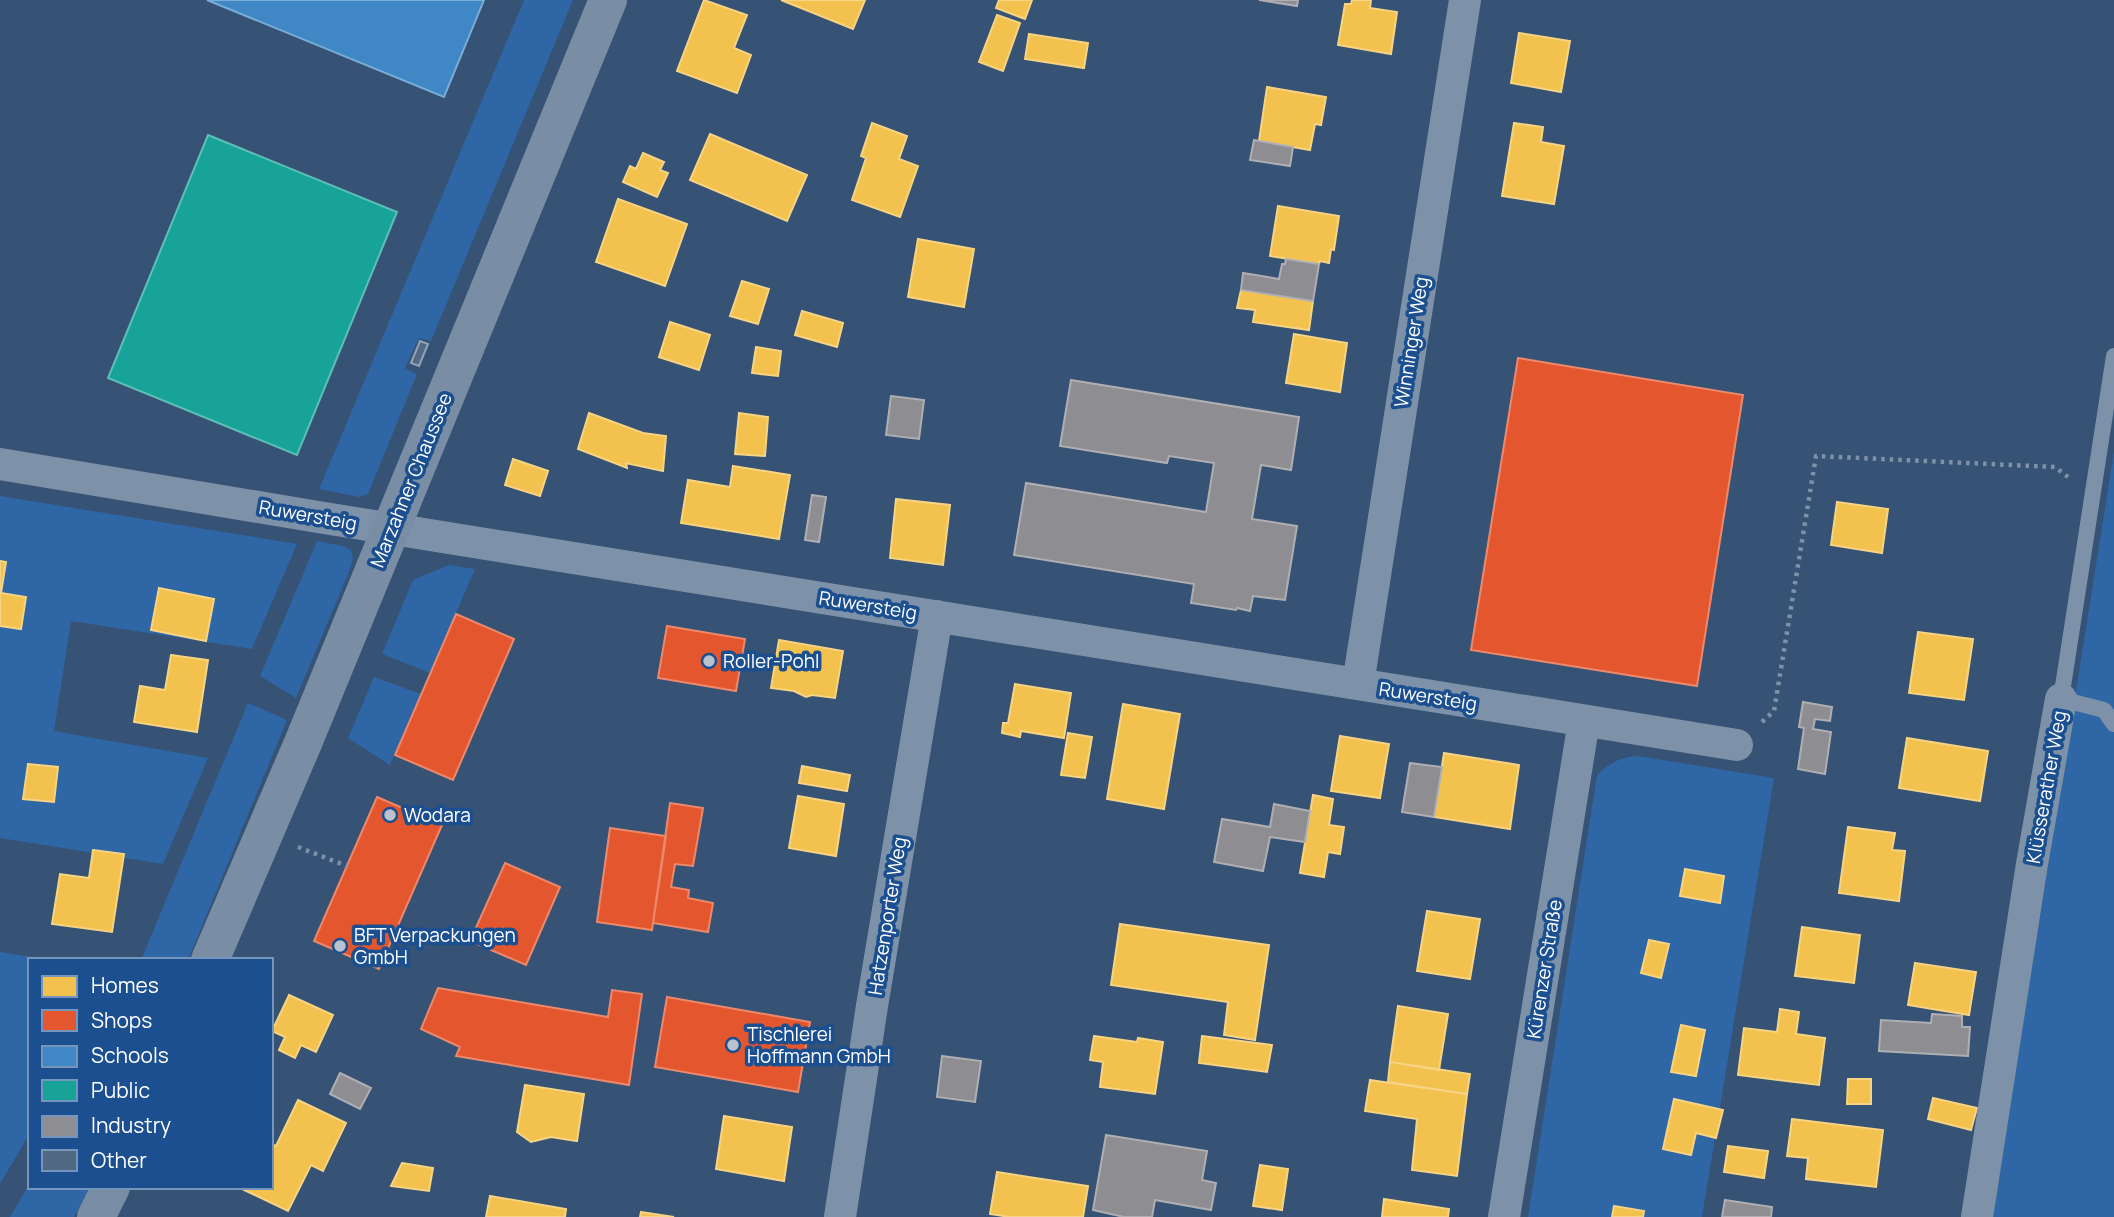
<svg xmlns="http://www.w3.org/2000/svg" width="2114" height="1217" viewBox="0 0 2114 1217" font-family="Manrope,sans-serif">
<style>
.green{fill:#2f66a5}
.homes{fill:#f2c14e;stroke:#f6d483;stroke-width:2}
.shops{fill:#e4572e;stroke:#ec896d;stroke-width:2}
.schools{fill:#3f88c5;stroke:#79acd6;stroke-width:2}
.public{fill:#17a398;stroke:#5dbfb7;stroke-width:2}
.industry{fill:#8d8d92;stroke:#afafb3;stroke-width:2}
.building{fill:#526984;stroke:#92a2b6;stroke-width:2}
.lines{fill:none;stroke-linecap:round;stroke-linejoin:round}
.path{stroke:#7d92a8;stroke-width:4.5;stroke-dasharray:3.5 5;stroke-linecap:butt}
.lane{stroke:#7d92a8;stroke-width:16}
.street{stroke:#7d92a8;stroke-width:32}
.secondary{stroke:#798da4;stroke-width:38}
.poi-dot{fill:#b9c2ce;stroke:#1b4f8f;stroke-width:2.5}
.labels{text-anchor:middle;stroke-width:7;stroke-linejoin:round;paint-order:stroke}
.street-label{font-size:19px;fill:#fff;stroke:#1b4f8f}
.poi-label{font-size:19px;fill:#fff;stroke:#1b4f8f;text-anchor:start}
</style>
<rect width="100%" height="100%" fill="#365274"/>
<!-- green -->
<path class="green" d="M524 0H573L431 341 419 338 405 368 417 374 368 494 359 497 319 489Z
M2114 452V1217H1992Z
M0 496 297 544 252 649 71 621 54 731 208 758 163 864 0 838Z
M317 541 343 546 351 550 353 559 349 572 296 698 260 676Z
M449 565 475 569 430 673 382 654 413 580Z
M374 677 421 694 390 765 348 738Z
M248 703 287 720 188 960H141Z
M1638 756 1774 778 1702 1217H1528L1597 775C1610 763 1620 757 1638 756Z
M0 952 51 960H30V1133L0 1184Z
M30 1183V1187H90L74 1217H10Z"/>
<!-- homes -->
<path class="homes" d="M704 0 747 15 734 48 751 55 737 93 677 71Z
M781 0H865L853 29Z
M999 0H1032L1025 19 996 8Z
M1352 0H1371L1370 8 1397 12 1391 54 1338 45 1345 4H1351Z
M997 15 1020 23 1003 71 979 62Z
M1519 33 1570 41 1561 92 1511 83Z
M1029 34 1088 43 1084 68 1025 59Z
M1267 87 1326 97 1321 125 1315 124 1310 150 1259 141Z
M872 123 907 136 899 159 918 166 900 217 852 200 866 158 861 156Z
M1514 123 1543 127 1541 142 1564 146 1554 204 1502 196Z
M710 134 807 175 787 221 690 180Z
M643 153 664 162 660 170 668 173 657 197 623 182 630 166 636 169Z
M618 199 687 224 665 286 596 262Z
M1278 206 1339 216 1334 250 1331 249 1329 263 1320 261 1319 264 1270 256Z
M918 239 974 249 964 307 908 297Z
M742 281 769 289 758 324 730 316Z
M1241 290 1313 301 1309 330 1253 322 1255 310 1237 308Z
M802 311 843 323 837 347 795 335Z
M670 322 710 335 699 370 659 357Z
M1294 334 1347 343 1340 392 1286 383Z
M756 347 781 351 778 376 752 373Z
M589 413 643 433 666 436 663 471 626 463 627 468 578 449Z
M739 413 768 417 765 456 735 454Z
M513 459 548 471 540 496 505 485Z
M733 466 790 475 779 539 681 523 688 480 730 487Z
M896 499 950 505 943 565 890 558Z
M1837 502 1888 509 1882 553 1831 545Z
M0 561 6 562 1 593 26 597 21 629 0 626Z
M159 588 214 599 206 641 151 630Z
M1918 632 1973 639 1964 700 1909 693Z
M779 640 843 651 835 698 812 695 806 697 794 691 771 688Z
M171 655 208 660 197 732 134 722 140 686 165 690Z
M1015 684 1071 693 1064 738 1021 731 1020 737 1002 733 1003 723H1008Z
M1123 704 1180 714 1164 809 1107 799Z
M1068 733 1092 737 1085 778 1061 775Z
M1340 736 1389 744 1380 798 1331 791Z
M1907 738 1988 751 1980 801 1899 788Z
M1444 753 1519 765 1510 829 1434 817Z
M28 764 58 767 54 802 23 799Z
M802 766 850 775 847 791 799 783Z
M1313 795 1333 799 1329 825 1344 827 1340 854 1328 852 1324 877 1300 873Z
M798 796 844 804 836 856 789 848Z
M1848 827 1895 833 1892 850 1905 851 1899 901 1839 893Z
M93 850 124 854 112 932 52 924 60 874 89 878Z
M1685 869 1724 876 1720 903 1680 896Z
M1427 911 1480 919 1470 979 1417 971Z
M1120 924 1269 945 1255 1040 1224 1035 1228 1002 1111 985Z
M1802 927 1860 935 1854 983 1795 976Z
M1649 940 1669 944 1661 978 1641 973Z
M1915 963 1976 972 1969 1015 1908 1005Z
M289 995 333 1015 316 1052 301 1045 295 1058 279 1050 285 1037 272 1031Z
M1398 1006 1448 1014 1439 1070 1390 1062Z
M1780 1009 1799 1012 1796 1034 1825 1038 1819 1085 1738 1075 1744 1028 1777 1032Z
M1681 1025 1705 1030 1696 1076 1671 1072Z
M1094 1036 1137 1042 1138 1038 1163 1042 1155 1094 1100 1087 1103 1062 1090 1060Z
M1202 1036 1272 1045 1267 1072 1199 1063Z
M1390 1062 1470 1074 1467 1094 1388 1082Z
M1848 1079H1871V1104H1847Z
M1370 1080 1467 1094 1457 1176 1412 1170 1417 1119 1365 1111Z
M525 1085 584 1094 577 1141 551 1137 531 1142 517 1132Z
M1933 1098 1977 1108 1971 1130 1928 1119Z
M1674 1099 1723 1110 1716 1138 1696 1133 1691 1155 1663 1149Z
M298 1100 346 1123 323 1171 311 1165 288 1211 240 1188 271 1187V1144L276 1146Z
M724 1116 792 1127 784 1181 716 1169Z
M1792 1119 1883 1130 1876 1187 1806 1179 1808 1158 1787 1156Z
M1728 1146 1768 1151 1764 1178 1724 1172Z
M402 1163 433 1168 429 1191 391 1186Z
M1260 1165 1288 1169 1282 1210 1253 1206Z
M997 1172 1088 1186 1083 1217H1010L990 1214Z
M490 1196 566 1209 565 1217H486Z
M1384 1199 1449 1209 1448 1217H1382Z
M1614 1206 1644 1211 1643 1217H1612Z
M641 1212 674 1217H640Z"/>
<!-- shops -->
<path class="shops" d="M1518 358 1743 395 1697 686 1471 650Z
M456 614 514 639 453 780 395 755Z
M667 626 745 639 736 691 658 678Z
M377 797 442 825 379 969 314 941Z
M670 803 703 808 693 866 675 864 671 887 689 890 688 898 713 903 708 932 653 923Z
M610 828 666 836 652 930 597 922Z
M505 863 560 887 526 965 470 941Z
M438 988 608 1017 612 990 642 994 629 1085 456 1056 460 1047 421 1029Z
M667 997 810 1022 798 1092 655 1067Z"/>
<!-- schools -->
<path class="schools" d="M207 0H484L444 97Z"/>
<!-- public -->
<path class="public" d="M208 135 397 212 297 455 108 378Z"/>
<!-- industry -->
<path class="industry" d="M1259 0H1298L1297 6Z
M1254 140 1293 147 1290 166 1250 160Z
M1286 259 1319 264 1313 301 1241 290 1243 273 1279 279 1282 264H1285Z
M1071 380 1299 417 1291 470 1261 465 1252 519 1297 526 1285 600 1253 596 1250 611 1237 608 1236 610 1191 603 1194 584 1014 555 1026 483 1206 512 1214 463 1169 456 1167 463 1060 446Z
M891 396 924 400 919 439 886 435Z
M812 495 826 497 819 542 805 540Z
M1803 702 1832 707 1830 721 1815 719 1813 729 1831 732 1825 774 1798 769 1804 728 1799 727Z
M1410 763 1442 767 1434 817 1402 812Z
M1274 804 1310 811 1305 842 1270 837 1263 871 1214 862 1222 819 1270 827Z
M1932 1014 1962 1016V1027H1970L1968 1056 1879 1051 1881 1020 1931 1023Z
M942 1056 981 1061 975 1102 937 1097Z
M340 1073 371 1088 360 1109 330 1094Z
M1106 1135 1207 1151 1202 1180 1216 1183 1211 1210 1155 1200 1152 1217H1124L1093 1210Z
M1725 1200 1772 1207 1771 1217H1722Z"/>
<!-- building -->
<path class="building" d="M420 341 428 344 419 366 411 363Z"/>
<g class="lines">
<!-- path -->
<path class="path" d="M1762 722 1774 711 1816 456 2055 467 2068 477
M298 847 347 866"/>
<!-- lane -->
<path class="lane" d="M2114 356 2061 699 2104 710 2114 724"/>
<!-- street -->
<path class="street" d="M0 464 318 517 1737 745
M1358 684 1465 0
M840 1217 872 1006 937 616
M1504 1217 1584 721
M1977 1217 2032 864 2061 699"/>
<!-- secondary -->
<path class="secondary" d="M210 960 303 743 608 0
M96 1217 111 1187"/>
</g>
<!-- markers -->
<g class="poi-dot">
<circle cx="709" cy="661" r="7"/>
<circle cx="390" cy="815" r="7"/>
<circle cx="340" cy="946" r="7"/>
<circle cx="733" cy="1045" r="7"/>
</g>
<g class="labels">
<!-- street labels -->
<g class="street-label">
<text transform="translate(1411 342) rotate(-81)" y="7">Winninger Weg</text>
<text transform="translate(411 480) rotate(-68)" y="7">Marzahner Chaussee</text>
<text transform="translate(308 515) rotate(10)" y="7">Ruwersteig</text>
<text transform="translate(868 605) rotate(9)" y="7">Ruwersteig</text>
<text transform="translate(1428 696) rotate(9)" y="7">Ruwersteig</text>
<text transform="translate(2046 787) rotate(-80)" y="7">Klüsserather Weg</text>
<text transform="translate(887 916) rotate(-81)" y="7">Hatzenporter Weg</text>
<text transform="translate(1544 969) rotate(-81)" y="7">Kürenzer Straße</text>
</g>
<!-- poi labels -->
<g class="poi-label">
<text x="723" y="668">Roller-Pohl</text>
<text x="404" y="822">Wodara</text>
<text x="354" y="942">BFT Verpackungen<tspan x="354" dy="22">GmbH</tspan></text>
<text x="747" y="1041">Tischlerei<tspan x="747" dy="22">Hoffmann GmbH</tspan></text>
</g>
</g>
<!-- legend -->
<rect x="28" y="958" width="245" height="231" fill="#1b4f8f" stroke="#7695bc" stroke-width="2"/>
<rect x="42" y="976" width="35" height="21" fill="#f2c14e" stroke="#7695bc" stroke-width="2"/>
<text x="91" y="993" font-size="21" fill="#ffffff">Homes</text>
<rect x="42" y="1010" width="35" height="21" fill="#e4572e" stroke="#7695bc" stroke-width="2"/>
<text x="91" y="1028" font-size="21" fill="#ffffff">Shops</text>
<rect x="42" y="1046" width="35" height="21" fill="#3f88c5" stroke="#7695bc" stroke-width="2"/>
<text x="91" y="1063" font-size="21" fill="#ffffff">Schools</text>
<rect x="42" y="1080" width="35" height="21" fill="#17a398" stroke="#7695bc" stroke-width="2"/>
<text x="91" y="1098" font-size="21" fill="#ffffff">Public</text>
<rect x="42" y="1116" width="35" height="21" fill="#8d8d92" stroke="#7695bc" stroke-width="2"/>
<text x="91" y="1133" font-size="21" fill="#ffffff">Industry</text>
<rect x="42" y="1150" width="35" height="21" fill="#526984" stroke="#7695bc" stroke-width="2"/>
<text x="91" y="1168" font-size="21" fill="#ffffff">Other</text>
</svg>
